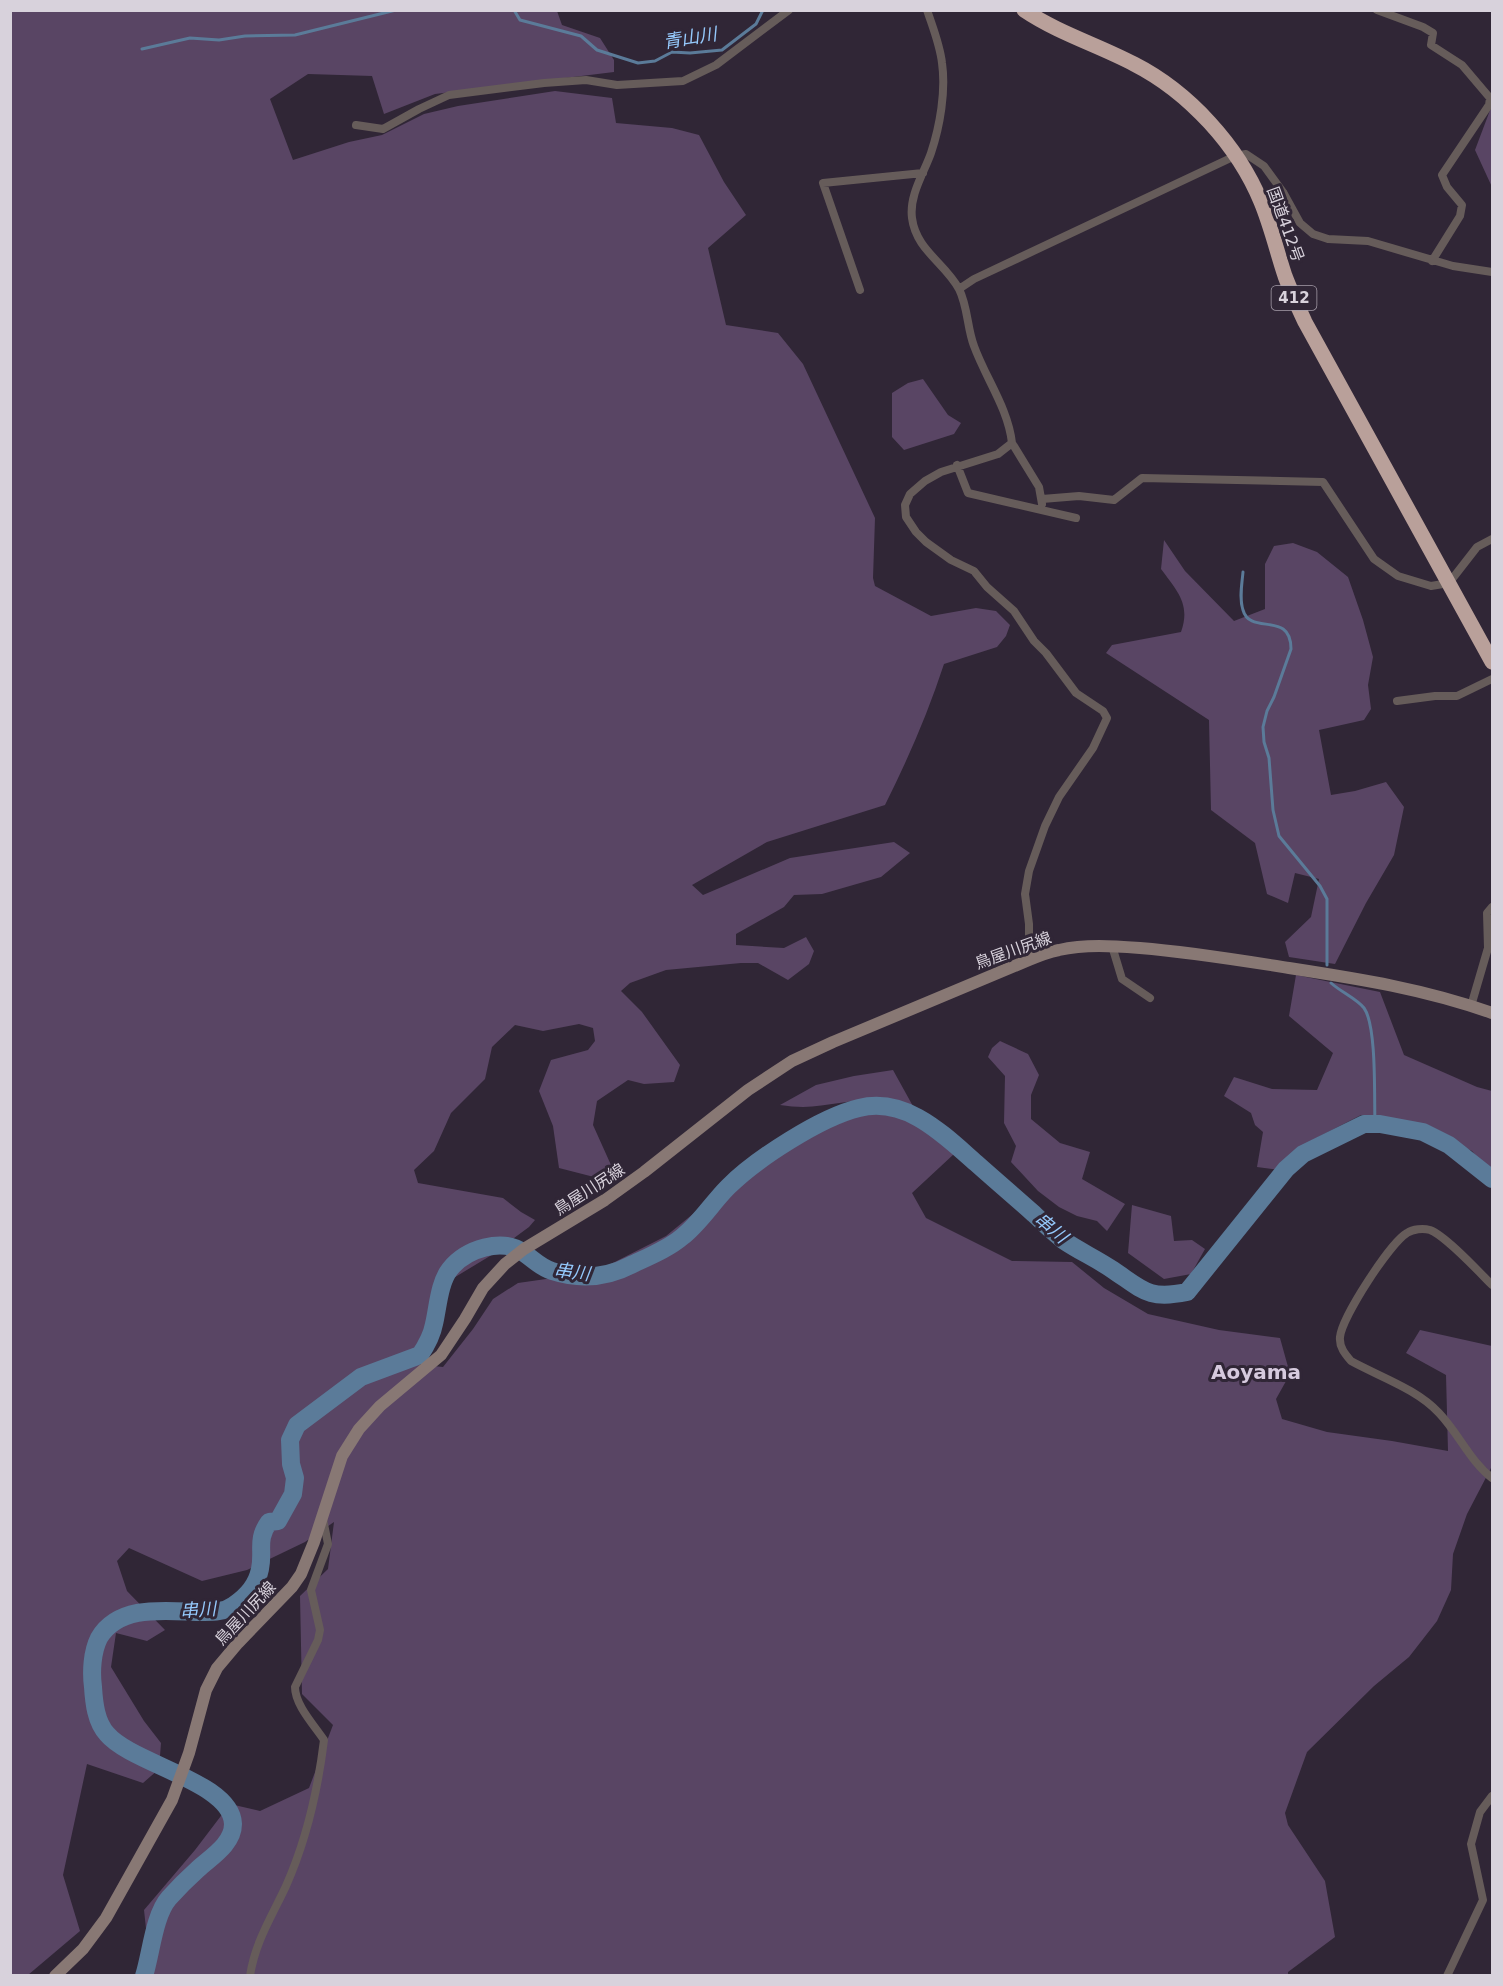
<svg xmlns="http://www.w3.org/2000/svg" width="1503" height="1986" viewBox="0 0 1503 1986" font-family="'DejaVu Sans','Noto Sans JP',sans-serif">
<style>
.green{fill:#594564}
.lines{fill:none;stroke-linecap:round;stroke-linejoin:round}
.stream{stroke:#5b7b99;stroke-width:3}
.river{stroke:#5b7b99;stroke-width:18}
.street{stroke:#665c5a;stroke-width:8}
.secondary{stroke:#887874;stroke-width:12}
.highway{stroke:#b9a09a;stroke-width:15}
.labels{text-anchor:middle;stroke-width:6;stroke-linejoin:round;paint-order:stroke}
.shield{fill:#302636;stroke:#a69eaa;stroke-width:1.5}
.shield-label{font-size:15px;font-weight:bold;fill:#d8d2dc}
.street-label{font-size:16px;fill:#d8d2dc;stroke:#302636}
.water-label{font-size:18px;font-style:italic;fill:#95c9fc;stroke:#302636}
.quarter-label{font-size:20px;font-weight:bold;fill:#d6cade;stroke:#302636}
</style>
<rect width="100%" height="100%" fill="#302636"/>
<!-- green -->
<path class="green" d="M11 11H557L562 25 600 38 614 60V72L435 94 384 114 372 76 308 74 270 99 293 160 349 142 382 135 424 114 458 106 555 91 612 98 616 123 672 128 699 135 724 182 746 215 708 248 726 325 778 333 803 364 875 518 873 578 875 586 931 616 976 608 996 611 1010 625 1006 636 997 647 944 664C928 713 908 759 885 805L767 842 692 885 703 895 790 858 894 842 910 853 881 877 822 894 794 895 784 907 736 934V945L784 948 806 937 814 951 809 964 788 980 758 963H741L666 970 630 983 621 991 642 1012 680 1065 674 1082 644 1084 628 1080 597 1101 593 1125 611 1165 594 1177 559 1168 553 1126 539 1091 551 1060 588 1050 595 1041 593 1028 579 1024 543 1031 515 1025 492 1047 485 1079 451 1113 434 1151 414 1170 418 1183 503 1198 521 1212 535 1220 529 1227 490 1256 447 1282 425 1333 414 1364 443 1367 473 1329 493 1299 518 1283 595 1272 666 1236 710 1200 729 1178 757 1160 779 1142 800 1129 806 1121 831 1109 900 1115 930 1132 954 1154 912 1193 926 1218 1012 1261 1072 1262 1104 1288 1148 1314 1219 1330 1280 1338 1290 1374 1276 1399 1282 1419 1327 1432 1392 1441 1448 1451 1446 1375 1406 1353 1420 1330 1492 1346V1466L1467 1514 1453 1554 1451 1590 1437 1621 1409 1657 1374 1686 1307 1752 1285 1813 1288 1825 1325 1881 1335 1937 1288 1972V1975H151L144 1910 195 1850 230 1804 260 1811 309 1788 333 1725 302 1694 300 1596 328 1569 334 1522 305 1542 247 1570 202 1581 129 1548 117 1561 127 1591 165 1630 147 1641 116 1633 111 1667 144 1721 161 1743 159 1769 143 1783 87 1764 63 1875 80 1931 28 1975 11 1976Z
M1492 105V187L1475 150Z
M923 379 948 415 961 423 954 434 904 450 892 437V393L908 383Z
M1164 540 1185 571 1234 621 1265 609V564L1274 546 1293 543 1317 552 1348 577 1363 620 1373 657 1368 685 1371 709 1364 720 1319 730 1331 795 1355 791 1386 782 1404 807 1394 855 1366 903 1335 964 1289 957 1285 942 1311 917 1319 879 1295 873 1288 903 1267 894 1255 843 1211 810 1209 720 1106 653 1112 645 1181 632C1191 604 1177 591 1161 569Z
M1296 975 1380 992 1404 1055 1477 1087 1492 1091V1175L1472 1151 1407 1121 1361 1115 1301 1146 1281 1170 1257 1167 1263 1132 1255 1125 1251 1113 1224 1096 1234 1077 1272 1089 1317 1090 1333 1053 1289 1016Z
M1000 1041 1028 1054 1039 1075 1031 1095V1119L1060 1143 1090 1152 1082 1179 1125 1204 1107 1231 1097 1221 1077 1216 1059 1207 1038 1191 1011 1162 1016 1146 1004 1123 1005 1076 988 1057 992 1048Z
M893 1070 914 1108C878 1090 841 1106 803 1107 796 1107 788 1106 780 1105L816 1085 854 1076Z
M1132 1205 1171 1216 1174 1241 1192 1240 1205 1249 1191 1274 1164 1279 1128 1253Z"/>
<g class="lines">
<!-- stream -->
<path class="stream" d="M514 10 520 20 581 36 597 50 638 63 655 61 672 52 690 53 722 50 756 24 763 10
M142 49 190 38 219 40 245 36 295 35 396 10
M1243 572C1242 584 1239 598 1243 610 1250 636 1291 610 1291 649L1274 697 1267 711 1263 727 1264 742 1269 758 1273 810 1279 836 1320 886 1327 899V965
M1331 983C1341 992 1357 999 1364 1008 1377 1026 1374 1099 1375 1124"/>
<!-- river -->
<path class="river" d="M144 1976C151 1954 154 1915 169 1898 178 1888 188 1878 198 1869 211 1857 233 1844 233 1824 232 1782 132 1764 107 1734 96 1722 94 1703 93 1687 91 1672 92 1652 99 1638 119 1604 166 1611 199 1612 211 1612 223 1613 234 1605 246 1597 257 1585 260 1569 264 1550 256 1540 269 1522L278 1521 293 1494 295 1478 291 1464 290 1440 297 1425 361 1377 420 1355C426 1346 432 1335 434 1324 438 1307 439 1283 450 1269 466 1249 502 1237 524 1253 534 1260 540 1267 552 1271 580 1280 606 1278 631 1265 648 1257 668 1249 682 1237 700 1223 712 1203 728 1187 756 1159 821 1117 859 1108 906 1096 944 1135 976 1163 995 1180 1015 1197 1034 1214 1043 1223 1053 1232 1063 1240 1079 1251 1097 1259 1113 1270 1143 1290 1148 1300 1187 1292L1286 1169 1303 1154 1364 1124H1380L1423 1132 1449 1145 1492 1179"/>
<!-- street -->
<path class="street" d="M927 10C933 28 940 45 942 63 946 91 940 126 931 153 924 173 909 195 912 218 916 250 945 263 959 289 968 307 967 328 974 346 986 379 1008 408 1012 443L998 454 941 472 925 481 910 494 905 505 906 517 916 532 926 542 951 560 974 571 987 587 1014 611 1034 641 1046 653 1076 693 1103 711 1107 718 1093 748 1059 797 1045 826 1029 871 1025 894 1029 924V960
M1377 10 1423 27 1433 33 1431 45 1462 65 1490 98 1489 105 1442 175 1447 187 1462 205 1460 216 1432 261
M356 125 383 129 419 109 449 95 544 83 586 80 617 85 683 81 716 65 789 10
M959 289 974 279 1235 156 1246 154 1264 166 1283 192 1300 223 1313 234 1328 239 1368 241 1453 266 1492 272
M860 290 823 183 923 173
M1012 443 1039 487 1042 504
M957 465 968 493 1076 518
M1042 499 1079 496 1114 500 1142 478 1323 482 1374 559 1398 576 1431 586 1449 583 1477 547 1492 539
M1397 701 1435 696H1457L1492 679
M1112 946 1122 979 1150 998
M1471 1006 1488 948 1487 913 1492 907
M1492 1285C1479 1272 1446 1236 1430 1230 1423 1228 1413 1229 1407 1233 1390 1243 1342 1317 1340 1337 1339 1347 1345 1354 1351 1361 1380 1377 1417 1389 1439 1413 1459 1434 1470 1461 1492 1478
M250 1976C255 1942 272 1916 286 1886 306 1841 318 1789 324 1740 314 1725 295 1705 295 1687L318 1640 320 1630 311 1590 328 1544 323 1519
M1447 1976 1483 1900 1471 1844 1480 1812 1492 1796"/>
<!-- secondary -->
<path class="secondary" d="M55 1976 83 1949 106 1918 172 1800 189 1753 206 1690 217 1668 238 1643 292 1587 301 1574 314 1542 342 1456 359 1429 380 1406 441 1355 465 1319 483 1288 505 1264 524 1249 605 1200 644 1172 748 1090 792 1061 833 1042 1029 960C1038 956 1049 952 1059 950 1085 944 1113 946 1140 948 1190 952 1239 960 1289 968 1360 979 1424 989 1492 1013"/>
<!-- highway -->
<path class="highway" d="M1024 10C1058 33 1098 45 1134 64 1189 92 1238 146 1261 202 1271 226 1277 252 1285 276 1291 292 1298 307 1305 322L1492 662"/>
</g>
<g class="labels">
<!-- shield labels -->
<rect class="shield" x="1271.5" y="286" width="45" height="24" rx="4.5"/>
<g class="shield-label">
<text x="1294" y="303">412</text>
</g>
<!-- street labels -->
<g class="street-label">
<text transform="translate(1286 224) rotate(70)" y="6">国道412号</text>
<text transform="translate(1013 950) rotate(-20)" y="6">鳥屋川尻線</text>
<text transform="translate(589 1189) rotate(-33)" y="6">鳥屋川尻線</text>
<text transform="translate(245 1613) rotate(-47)" y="6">鳥屋川尻線</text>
</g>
<!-- water labels -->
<g class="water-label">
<text transform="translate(690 38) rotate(-9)" y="6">青山川</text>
<text transform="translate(1051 1228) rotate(40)" y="6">串川</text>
<text transform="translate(572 1272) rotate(7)" y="6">串川</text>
<text transform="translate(198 1610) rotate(-4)" y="6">串川</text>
</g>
<!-- quarter labels -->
<g class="quarter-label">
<text x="1256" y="1379">Aoyama</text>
</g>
</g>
<!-- border -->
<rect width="1503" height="1986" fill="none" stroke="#d8d2dc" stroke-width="24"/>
</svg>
